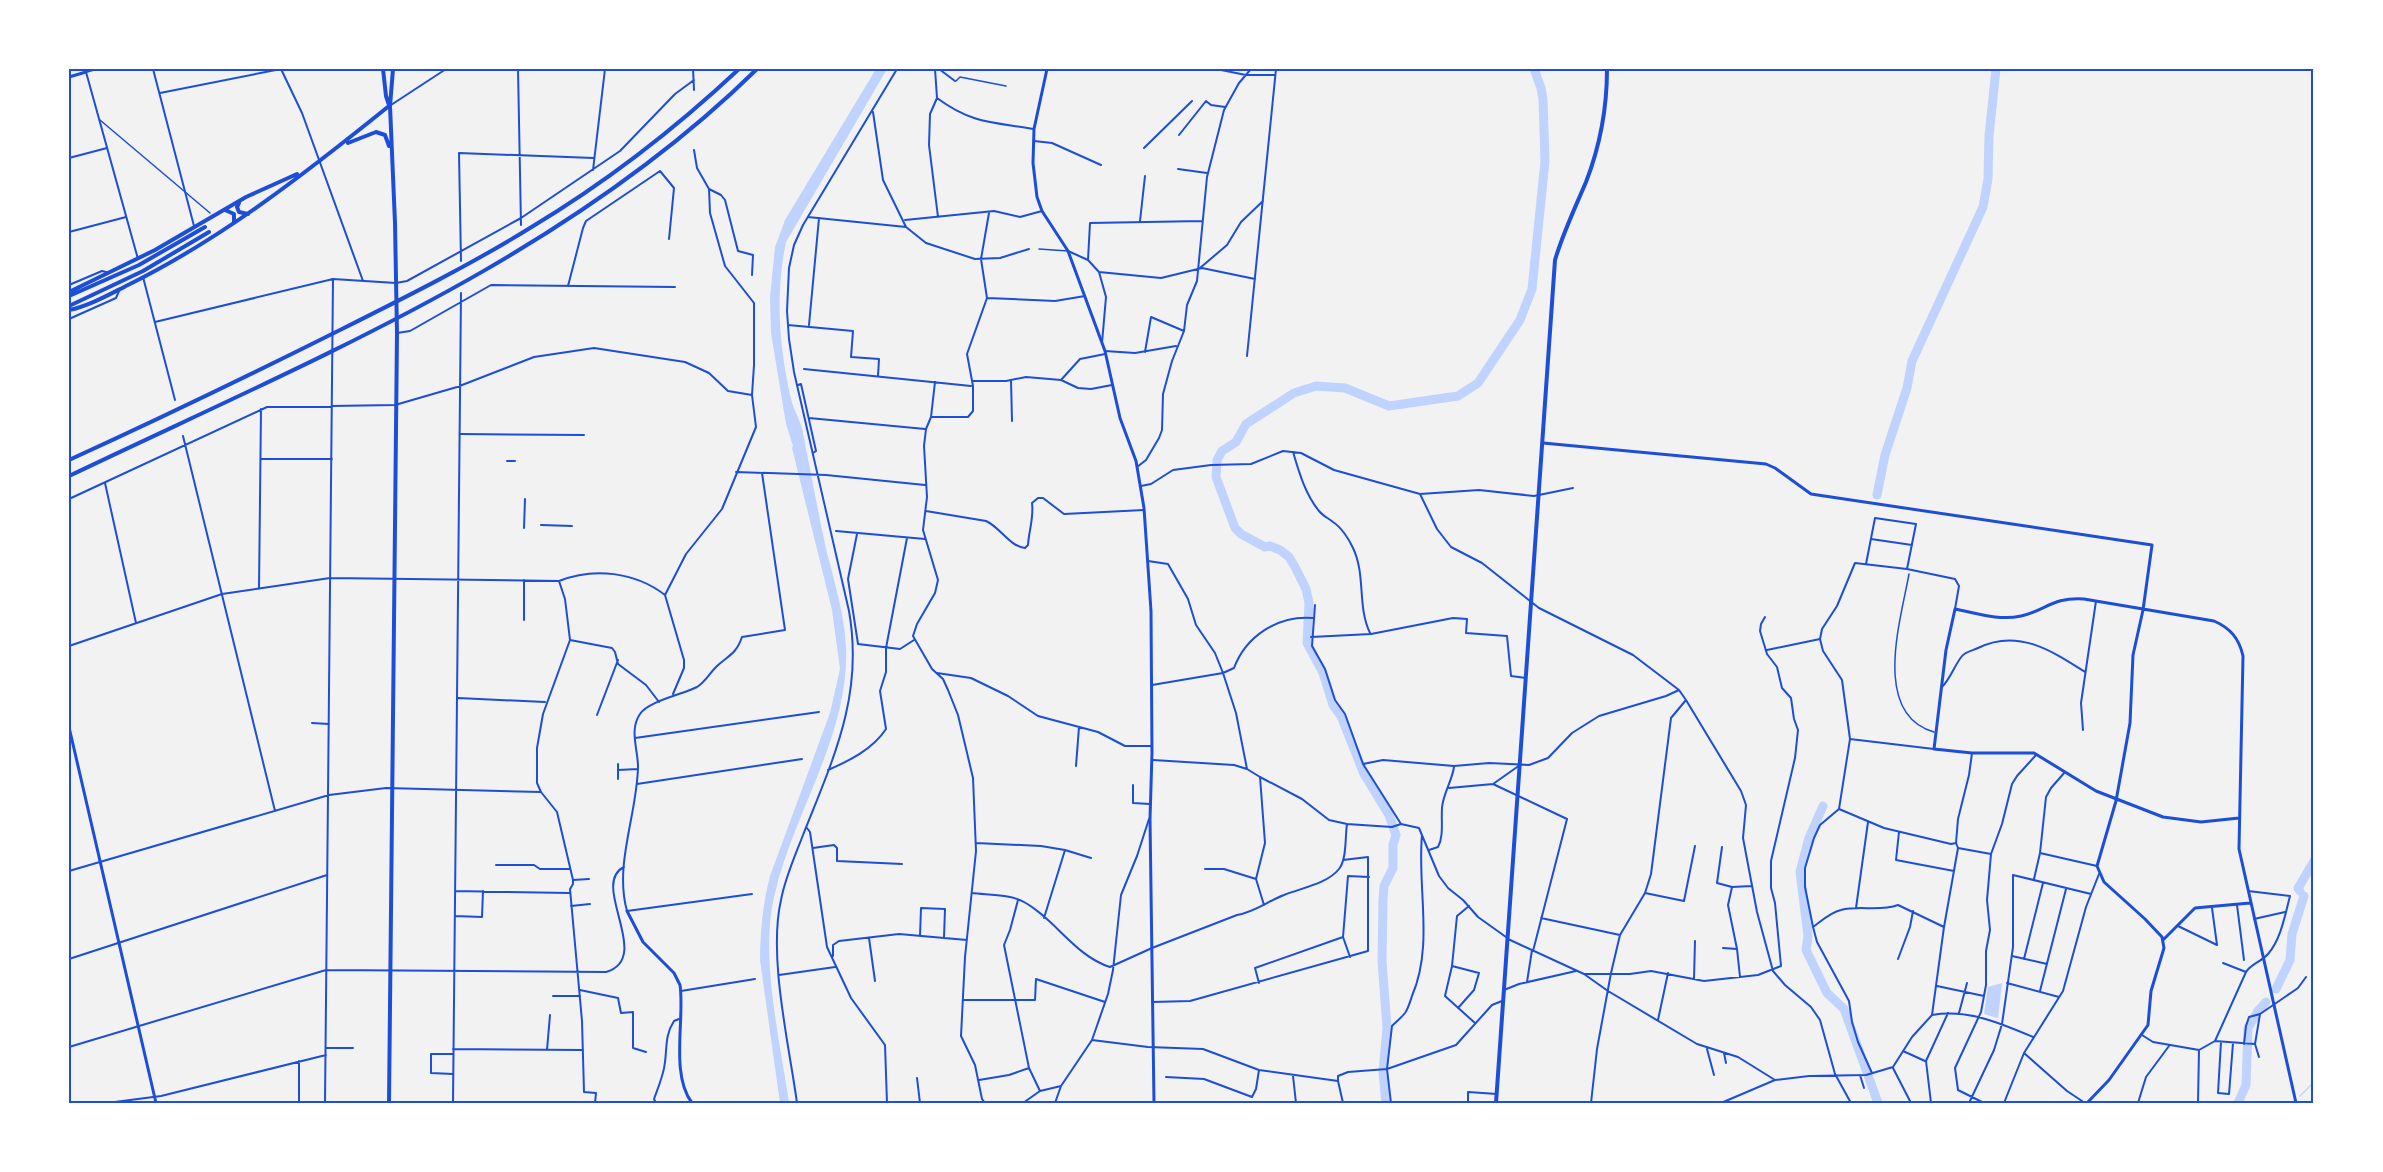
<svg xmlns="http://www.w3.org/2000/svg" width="2383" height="1172" viewBox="0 0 2383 1172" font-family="'Fira Sans Condensed',sans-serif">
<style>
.water{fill:#bfd3fe}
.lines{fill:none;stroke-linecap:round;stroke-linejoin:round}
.stream{stroke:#bfd3fe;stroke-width:1.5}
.river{stroke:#bfd3fe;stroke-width:9}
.pedestrian{stroke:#1d4ed8;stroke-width:1.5}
.minor{stroke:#1d4ed8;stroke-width:2}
.tertiary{stroke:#1d4ed8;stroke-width:3}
.secondary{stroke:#1d4ed8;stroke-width:3}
.primary{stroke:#1d4ed8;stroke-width:4}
.trunk{stroke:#1d4ed8;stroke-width:4}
.motorway{stroke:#1d4ed8;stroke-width:4}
.neatline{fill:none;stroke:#1d4ed8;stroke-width:2}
</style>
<rect width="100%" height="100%" fill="#f2f2f2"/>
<!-- water -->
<path class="water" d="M876 69H887L786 242C775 295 779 346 791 399 794 411 801 421 803 433 811 473 818 513 827 553 835 583 844 615 846 646 850 735 793 812 774 897 760 958 780 1040 789 1103H780L760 960C760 932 763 903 770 876L830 713 840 669 832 610 792 448 793 446 786 424 771 333 770 297 775 247 785 220Z
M2002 983 1998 1018 1984 1014 1988 987Z"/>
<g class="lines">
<!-- stream -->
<path class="stream" d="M2300 1096 2314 1082"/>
<!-- river -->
<path class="river" d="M1877 495 1885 455 1907 388 1912 361 1983 207 1988 179 1989 136 1996 69
M1823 806 1809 838 1800 872 1808 936 1806 950 1827 993 1844 1009 1878 1103
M2300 891 2298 888 2300 885 2314 861
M2276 989 2290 960 2292 934 2304 896
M2257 1012 2266 1002
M1386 1103 1383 1072 1387 1028 1382 961 1383 900 1384 886 1393 868V845L1396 835 1389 815 1364 774 1341 716 1333 705 1323 673 1307 643 1309 603 1306 589 1295 567 1289 557 1280 550 1270 546 1265 547 1241 534 1235 528 1216 477 1217 460 1222 451 1236 442 1246 424 1294 393 1316 386 1345 388 1389 406 1458 396 1478 383 1520 320 1532 289 1545 161 1543 99 1541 88 1534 69
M2238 1103 2246 1085 2248 1028 2255 1016"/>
<!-- pedestrian -->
<path class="pedestrian" d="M956 81 960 77 1006 86
M100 120 210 213
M1039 249 1068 251
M1909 574C1901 619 1871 714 1934 732"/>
<!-- minor -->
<path class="minor" d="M97 69 86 72 138 259
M153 69 194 226
M281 69 302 113 363 281
M518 69 521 225
M693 69 694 90
M935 69 937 98 930 114 929 145 938 217
M939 69 955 81
M1216 69 1246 75H1275
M160 93 281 69
M937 98C972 124 993 122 1034 129
M391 105 446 69
M873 112 883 180 906 227 926 243 975 259 1000 258 1029 249
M1179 135 1206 101 1211 105 1225 107
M1034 141 1052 143 1101 165
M1144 148 1192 101
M69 158 107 148
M1178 169 1207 173
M593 170 605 69
M709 189 721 195 725 200 738 251 753 255 752 275
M808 217 906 227
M905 220 994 211 1020 217 1042 211
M1140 221 1145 176
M69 232 126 217
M1068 251 1088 260 1099 272 1161 278 1202 268 1255 279
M1088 260 1090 223 1202 221
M461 261 459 153 594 158
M1200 268 1227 245 1241 222 1263 201
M1099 272 1106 297 1102 343
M143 277 175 400
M69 285 102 271 106 272
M568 286 583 228 586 221 660 171 674 188 669 239
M987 298 1055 301 1085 296
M69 319 116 298 119 291
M155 322 333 279 396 283 407 281 521 218 620 151 675 94 694 80
M788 325 853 331 851 357 879 359 878 376
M809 325 819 218
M397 333 410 331 491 285 675 287
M1105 351 1135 353 1176 346
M1145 352 1151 317 1184 331
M1247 356 1276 69
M804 369 971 386
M1011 380 1012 421
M1061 380 1080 359 1105 354
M972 381H1006L1026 377 1061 380 1078 388 1091 389 1112 385
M935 382 931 417 926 429 924 446 927 497 923 530 938 580 935 593 917 624 913 636 932 669 943 679 948 690 958 715 973 778 976 851 965 957 961 1036 975 1065 982 1099 985 1103
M798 385 801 384 816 451 813 453
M931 417H968L973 411V386L967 354 987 298 981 259 989 213
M809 418 925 429
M461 434 584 435
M183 436 275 811
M1293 452C1299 472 1305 494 1319 511 1323 516 1328 518 1333 522 1341 527 1349 539 1353 548 1366 575 1357 606 1370 633
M261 459H332
M507 461H515
M1137 467 1146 460 1159 438 1162 430 1163 394 1172 361 1184 331 1187 305 1197 281 1207 177 1224 110 1239 83 1251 69
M736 472 826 475 925 485
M105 483 136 623
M1141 486 1151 484 1173 470 1211 465 1251 464 1283 451 1301 453 1334 470 1420 494 1479 490 1534 496 1573 488
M1420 494 1437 529 1451 547 1482 563 1539 608 1633 655 1679 690 1686 700 1741 791 1746 805 1743 838 1757 912 1773 971 1785 985 1811 1007 1820 1020 1835 1074 1851 1103
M69 499 267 407 395 405 457 387 534 357 594 348 685 362 709 373 728 391 752 395
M926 511 986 521C1000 527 1009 546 1025 548L1028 545C1029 530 1034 518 1032 503L1038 498H1043L1064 514 1144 510
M541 525 572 526
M524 528 525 499
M836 531 925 539
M857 534 848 579 858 644 900 649 914 640
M1871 539 1912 545
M1148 561 1168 564 1188 599 1196 625 1215 653 1223 673 1236 713 1247 769
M1866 564 1875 518 1916 524 1907 569
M559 581 565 599 570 640 543 714 537 748V783L541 792 557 812 573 880V884L570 889 582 1021 584 1092 596 1093 595 1103
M259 589 261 409
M1315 605 1312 646 1325 669 1335 700 1345 714 1363 764 1401 824
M1955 609 1959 586 1955 579 1907 569 1855 563 1837 606 1822 629 1820 639 1823 651 1842 680 1850 739 1839 809 1884 828 1951 844 1956 843 1958 819 1969 775 1972 753
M524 620V580
M1311 637 1371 634 1453 618 1467 619 1466 633 1507 636 1511 676 1526 678
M570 640 612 648 615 652 618 664 646 685 659 702
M69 646 222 594 330 578 559 581C594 567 635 572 665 595
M1767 650 1820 639
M937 673 971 678 1008 696 1038 716 1098 732 1125 746H1151
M1152 685 1223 673 1234 668C1246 636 1278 615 1313 618
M1942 687C1951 678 1954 666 1962 656 1965 652 1974 650 1978 648 2018 628 2052 651 2085 672
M673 694 684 668V660L665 595 686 554 722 509 756 427 752 395 754 365V303L725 266 710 213 709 189 697 168 694 150
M458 698 545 702
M597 715 618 660
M312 723 329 724
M2083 730 2081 703 2096 601
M635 738 819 712
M1850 739 1934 749
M1153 760 1234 765 1247 769 1260 777 1265 843 1256 879 1264 905
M618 764V779
M1363 764 1383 760 1454 766 1489 763 1529 765 1548 758 1572 733 1599 716 1666 696 1679 690
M1076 766 1079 727
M618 770 638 769
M828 770C849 761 873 749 886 729L880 691 886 672V648L907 538
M637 784 802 759
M1493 784 1567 819 1533 951
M1133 785V803L1150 804
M1449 788 1493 784 1520 765
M1347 824 1392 827 1401 824 1419 828 1439 876 1448 888 1463 900 1478 917 1506 937
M807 828 810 832 827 947 851 998 885 1045 887 1103
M1899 832 1896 860 1954 871
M976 843 1041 846 1065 850
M1722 847 1717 883 1732 887 1752 886
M813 848 834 845 837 848V861L902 864
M1958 848 1991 854
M1429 850 1438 847C1444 836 1441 821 1442 808 1443 794 1452 781 1454 767
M2040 853 2097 866
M496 865H534L540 869H570
M1205 869H1224L1256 879
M69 871 329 795 386 788 541 792
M2034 879 2040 853 2046 797 2051 788 2065 772
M573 880 589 879
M1732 887 1728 905 1737 949
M455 891 569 893
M972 893C987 895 1010 894 1024 902 1055 919 1075 956 1110 967L1152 948 1237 915C1255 912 1268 901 1284 895 1301 888 1327 884 1339 869 1347 859 1345 836 1347 824L1329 820 1302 799 1260 777
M1645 893 1684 901 1695 846
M752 894 627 911C614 865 637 815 638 767 638 749 629 730 640 714 648 701 684 694 697 687 705 682 709 674 716 667 727 656 736 655 742 637L785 630 762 473
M2237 905 2244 960
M571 906 590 904
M1469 906 1457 916 1452 966 1445 996 1475 1023
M1856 908 1868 822
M455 916 482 917 483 891
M1044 918 1065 850 1091 858
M1541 918 1620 935
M2254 919 2285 912
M2178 926 2217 945 2212 908
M1813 927 1805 887V868L1814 838 1820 825 1839 809
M1944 927 1958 848 1956 843
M920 936 921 908 945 909 944 937
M1343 937 1350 957
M869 938 875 981
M1508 939 1584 974 1608 991 1697 1044 1738 1057 1775 1080
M1723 948 1737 949 1740 977
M833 956V945L839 941 899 934 967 940
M2012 956 2047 964
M69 959 327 875
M1898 959 1910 927 1913 911
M2024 959 2043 883
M2223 963 2246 972
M1452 966 1479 973 1474 990 1458 1008
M1584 974H1630L1651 971 1704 981 1758 975 1781 966 1775 903 1771 888V861L1795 758 1798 730 1794 719 1791 698 1782 688 1777 667 1767 654 1760 631 1761 624 1765 617
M779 975 835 967
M1694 979 1695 941
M1527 982 1532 950
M1259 983 1255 968 1343 937 1348 876 1369 877
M2007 983 2059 997
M1937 986 1984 996
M580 990 618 998 621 1013 633 1012V1048L646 1052
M1504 990 1519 984 1576 971
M681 991 755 979
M2040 991 2066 889
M553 996H580
M964 1000H1035L1036 979 1105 1002
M1152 1002 1190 1001 1368 951V857L1343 860
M1959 1013 1967 983
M1658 1020 1668 973
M2142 1035 2153 1042 2199 1050 2215 1041 2255 1044
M1092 1040 1148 1047 1203 1049 1259 1070 1338 1081 1343 1103
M2215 1041 2246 972C2251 964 2261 962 2268 954 2281 939 2285 915 2290 896L2248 891
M2221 1042 2218 1093 2229 1094 2233 1043
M2244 1044 2246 1026 2249 1017 2260 1014
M69 1047 326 970 606 972C654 958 589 884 624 867
M326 1048H353
M453 1049 583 1050
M1707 1049 1714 1075
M547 1050 550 1015
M1903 1051 1925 1061
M1724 1053 1726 1063
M452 1054H431V1073L453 1074
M2259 1057 2255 1044 2260 1014 2298 988 2306 977
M1029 1068 1040 1091
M1893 1068 1911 1103
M1872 1073 1858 1042 1852 1022 1849 1001 1817 942 1813 927C1821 921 1831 912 1841 910 1860 905 1879 912 1898 905L1944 927 1932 1015
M1860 1075 1864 1088
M1293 1076 1296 1103
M1166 1077 1204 1079 1252 1097 1256 1089 1259 1070
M917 1078 920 1103
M979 1080 1009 1075 1029 1068 1004 945 1010 930 1018 900
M1338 1081V1076L1348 1072 1387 1069 1456 1045 1492 1005 1502 1001
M107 1103 161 1096 326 1055
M299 1103V1061
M325 1103 333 279
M453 1103 461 293
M656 1103 654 1099C658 1088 664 1074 665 1062 667 1047 665 1035 674 1021L679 1019
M797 1103C789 1044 768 957 781 900 785 878 795 856 803 835 833 759 864 696 849 611L794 372 789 339 787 311 789 268 794 245 803 225 897 69
M1023 1103 1040 1091 1061 1086
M1055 1103 1061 1086 1092 1040 1108 994 1113 970 1121 895 1137 856 1149 819
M1391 1103 1387 1069 1392 1026C1396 1022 1401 1018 1405 1013 1408 1009 1410 1002 1412 996 1434 945 1417 888 1422 835
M1468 1103V1092L1497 1094
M1591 1103 1597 1049 1611 973 1620 935 1645 893 1651 874 1671 718 1686 700
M1721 1103 1775 1080 1809 1076 1866 1075 1893 1067 1912 1037 1932 1015C1968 1009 2000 1023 2033 1037
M1931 1103 1926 1061 1948 1013
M1969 1103 1994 1050 2002 1024 2013 947V875L2091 894
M1984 1103 1958 1090 1955 1068 1981 1012 1986 985V951L1990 930 1987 900 1991 854 2002 824 2012 784 2017 776 2036 755
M2004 1103 2024 1053
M2085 1103 2067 1091 2024 1053 2063 991 2086 907 2099 874
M2138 1103 2146 1077 2169 1046
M2198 1103 2199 1050"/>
<!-- tertiary -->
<path class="tertiary" d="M69 77 86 72 85 69
M1543 443 1766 464 1775 468 1811 494 2152 545 2143 610 2133 655 2130 723 2116 801 2097 866 2104 882 2145 919 2162 937 2164 948 2151 991 2148 1025 2109 1080 2087 1103
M69 727 156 1103
M2239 818 2201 822 2163 817 2096 791 2034 753H1972L1934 749 1946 650 1955 609C1976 613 1999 621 2021 616 2047 610 2052 597 2084 599L2214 621C2230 628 2239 638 2243 656L2239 849 2296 1103
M627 911 643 942 674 973 680 985C685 1019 670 1074 692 1103
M2163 940 2195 908 2250 903"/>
<!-- secondary -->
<path class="secondary" d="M1047 69 1034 129 1033 163 1037 197 1042 211 1068 251 1105 351 1120 418 1136 461 1144 508 1151 611 1152 753 1150 819 1154 1103"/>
<!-- primary -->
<path class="primary" d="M1496 1103 1555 260C1563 233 1575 208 1586 182 1600 146 1607 108 1607 69"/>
<!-- trunk -->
<path class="trunk" d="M383 69 386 96 389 105
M348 143 376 132 385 135 389 146
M239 203 237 207 239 212 248 214
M225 210 234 214V223
M69 292 155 250 246 197 297 174
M69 296 139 265 205 227
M69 306 143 271 209 232
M69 310C89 306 110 294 128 285 223 238 307 172 389 106
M389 1103 397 333 395 223 390 106 393 69"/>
<!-- motorway -->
<path class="motorway" d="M69 460C161 418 252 374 342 329 406 297 470 265 530 228 605 183 675 129 739 69
M69 476C309 361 565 258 757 69"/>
</g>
<!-- border -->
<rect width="2383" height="1172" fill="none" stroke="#ffffff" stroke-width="141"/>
<rect x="70" y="70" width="2242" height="1032" class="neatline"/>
</svg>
